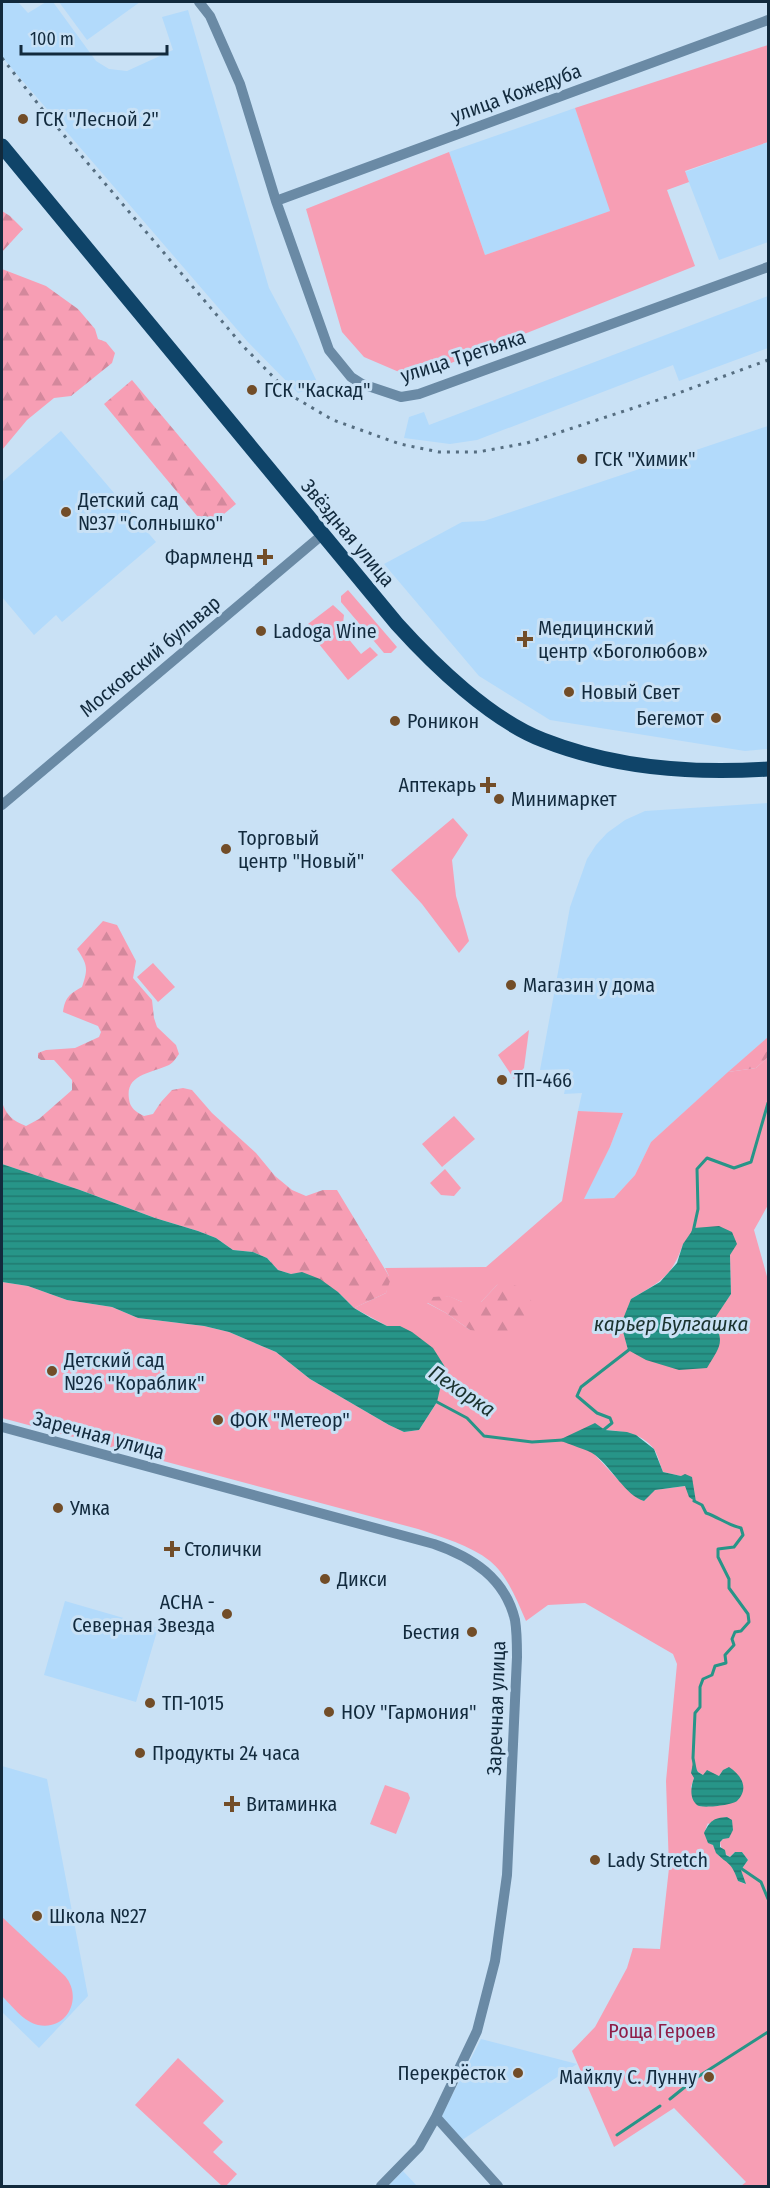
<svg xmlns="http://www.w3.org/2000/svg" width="770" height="2188" viewBox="0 0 770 2188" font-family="'Fira Sans Condensed',sans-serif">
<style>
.built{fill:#b2dafb}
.green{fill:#f79eb4;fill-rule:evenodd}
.forest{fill:url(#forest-firs)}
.water{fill:url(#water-rules)}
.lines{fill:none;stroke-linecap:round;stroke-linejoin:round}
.stream{stroke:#279588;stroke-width:3}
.minor{stroke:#6a8aa5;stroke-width:10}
.primary{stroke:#0f4469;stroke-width:15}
.rail{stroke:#566e81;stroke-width:3;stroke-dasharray:3 6;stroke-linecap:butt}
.poi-dot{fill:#724d28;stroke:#c9e1f5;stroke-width:2}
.labels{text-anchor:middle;stroke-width:6;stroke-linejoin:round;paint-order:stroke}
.street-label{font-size:20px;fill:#122a3d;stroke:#c9e1f5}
.poi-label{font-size:20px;fill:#122a3d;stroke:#c9e1f5;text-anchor:start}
.park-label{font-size:20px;fill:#8f1d48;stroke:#c9e1f5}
.water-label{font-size:21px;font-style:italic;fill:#1a322e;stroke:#c9e1f5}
</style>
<defs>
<pattern id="forest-firs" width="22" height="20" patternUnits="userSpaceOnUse" patternTransform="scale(1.5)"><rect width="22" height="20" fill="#f79eb4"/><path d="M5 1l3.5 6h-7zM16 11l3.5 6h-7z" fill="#d3889c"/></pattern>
<pattern id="water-rules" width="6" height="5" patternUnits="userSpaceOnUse" patternTransform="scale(1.5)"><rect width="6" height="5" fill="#279588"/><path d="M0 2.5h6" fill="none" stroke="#207a70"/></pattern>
</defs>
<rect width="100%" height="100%" fill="#c9e1f5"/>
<!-- built -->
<path class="built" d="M2 2H18L28 13 46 2H53L96 61 109 69 127 71 173 50 162 17 188 10 269 288 298 342 319 386 298 393 247 341 2 57Z
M59 2H140L87 40Z
M575 108 611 211 485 255 449 152Z
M768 142V242L719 260 685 172Z
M768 296V348L679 381 673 365 477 440 450 444 404 438 409 417 424 412 429 425Z
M768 426V749L745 751 550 720 479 676 384 564 462 522 484 521Z
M61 431 156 542 62 622 56 615 34 635 2 597V482Z
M768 803V1037L651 1142 635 1175 614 1198 583 1199 610 1147 623 1113 578 1111 582 1093 564 1094 569 1069 540 1070 570 907 587 859 596 845 607 833 625 820 645 811Z
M65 1601 158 1628 136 1702 44 1675Z
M2 1766 47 1779 88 1996 39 2048 2 2012Z
M481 2039 577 2064 462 2140 442 2117 443 2113Z
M403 2171 417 2186H388Z"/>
<!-- green -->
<path class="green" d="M768 45V142L685 171 689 182 667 190 695 266 426 373 399 372 364 357 342 332 306 209 449 152 485 255 610 211 575 108Z
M348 590 397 647 391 653H384L341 602V596Z
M333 605 344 615 342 631 361 654 370 647 378 655 348 680 306 628 308 624Z
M453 818 468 835 452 860 456 896 469 941 459 953 422 904 391 870Z
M153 963 175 987 158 1002 137 977Z
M529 1030 524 1068 514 1079 498 1055Z
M768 1057V1205L754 1230 768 1280V2186H741L746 2182 674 2108 614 2147 572 2051 595 2027 627 1968 633 1948 660 1949 669 1868 666 1781 677 1664 673 1654 585 1603 548 1605 526 1621C517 1601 508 1576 490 1561 470 1545 441 1537 418 1529L2 1418V1282L28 1286 67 1300 112 1307 138 1318 204 1326 229 1332 276 1352 310 1379 389 1425 404 1432 419 1430 437 1402 400 1326H387L354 1308 386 1293 389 1276 385 1268 486 1267 562 1201 578 1111 623 1113 610 1147 584 1199 614 1198 635 1175 651 1142 728 1072 756 1068ZM683 1244 730 1255 731 1294 712 1321 720 1333 628 1350 626 1342 631 1299C660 1282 672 1277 683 1244ZM498 1284 470 1330 446 1313 427 1303 448 1296 462 1302H481ZM605 1430C623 1431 642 1433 654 1449 658 1455 660 1465 663 1472L681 1476 695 1502 686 1486 654 1490 644 1501C625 1490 610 1470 594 1454ZM693 1764 698 1772 703 1775 711 1774 719 1776 723 1770 701 1807 691 1787 694 1778ZM708 1823 723 1839 720 1842C721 1849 724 1854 730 1857L735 1852H742L748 1860 741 1870 745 1884 738 1881 735 1870 723 1857H720C716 1853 716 1848 712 1844 704 1835 703 1835 708 1823Z
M454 1116 475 1139 442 1167 422 1144Z
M445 1169 461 1188 454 1196 441 1195 430 1183Z
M385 1785 408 1793 410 1798 396 1834 370 1824Z
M2 1917 65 1976C83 1997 68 2031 38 2025 24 2022 12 2006 2 1996Z
M178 2058 224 2101 203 2123 223 2142 213 2152 237 2174 226 2186H222L135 2105Z"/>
<!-- forest -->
<path class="forest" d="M2 211 10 216 23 229 2 252Z
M2 269 46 286 78 309 95 329 98 339 106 342 115 353 112 363 71 396 54 398 27 420 2 450Z
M132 380 236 504 207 528 104 404Z
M103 921 117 925 136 961 133 978 152 1000 154 1018 157 1027 176 1045 179 1054C176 1058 173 1063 169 1065 152 1073 125 1074 129 1099 130 1108 136 1112 144 1116L153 1114 161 1102 172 1090 183 1088 192 1090 212 1113 256 1153 275 1176 292 1190 306 1196 323 1190H337L389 1276 390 1281 386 1293 354 1308 338 1292 302 1273 291 1274 278 1270 267 1258 253 1252 233 1250 216 1238 198 1231 155 1218 80 1190 2 1164V1102C6 1115 13 1121 26 1126L39 1119 72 1090V1080L54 1060H41L38 1058V1053L46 1050 75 1048 99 1037 101 1032 98 1026 63 1012C65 998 69 994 82 987 88 969 88 965 77 949Z
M768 1037V1057L756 1068 728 1072Z
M498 1284C518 1284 523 1286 533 1304L528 1323 502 1337 470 1330 446 1313 426 1302 432 1297 449 1296 462 1302H481Z"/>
<!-- water -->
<path class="water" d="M2 1164 80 1190 155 1218 198 1231 216 1238 233 1250 253 1252 267 1258 278 1270 291 1274 302 1272 320 1279 338 1292 354 1308 371 1318 387 1326H400L412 1332 433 1348 445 1367 437 1402 419 1430 404 1432 389 1425 310 1379 276 1352 229 1332 204 1326 138 1318 112 1307 67 1300 28 1286 2 1282Z
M719 1226 732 1232 737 1244 730 1255 731 1294 713 1321C726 1343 719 1347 707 1368L679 1370 646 1360 628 1350 621 1324 631 1299 660 1282 677 1263 683 1244 694 1228Z
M595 1423 605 1430 627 1432 636 1435 654 1449 663 1472 681 1476 685 1474 692 1477 696 1502 689 1497 685 1486 655 1490 644 1501C626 1496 611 1467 595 1455 587 1449 569 1445 559 1440Z
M693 1763 698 1772 703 1775 707 1770 719 1776 723 1770 729 1767C741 1775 750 1788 737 1801 733 1805 701 1809 697 1805 689 1798 691 1786 694 1778L691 1773Z
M727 1817 732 1820 733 1830 729 1838 723 1839 720 1842V1847L725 1850 726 1855 730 1857 735 1852H742L748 1860 741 1870 746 1884 738 1881C731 1861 728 1865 716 1853L713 1845 708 1843 704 1833C710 1821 713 1818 727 1817Z"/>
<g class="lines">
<!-- stream -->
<path class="stream" d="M693 1232 698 1209 697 1169 707 1158 734 1168 751 1162 768 1103
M437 1402 467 1418 484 1436 532 1442 563 1440
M601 1432 612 1423 610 1418 597 1413 577 1396 581 1387 630 1349
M694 1501 702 1505 706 1513C718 1517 728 1525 741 1528L743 1535 734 1547 718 1549V1557L729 1579V1588L748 1614 749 1622 741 1631 735 1632 732 1639 734 1645 725 1655 726 1663 715 1666 712 1675 703 1679 700 1687V1707L695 1713 693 1758 695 1769
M739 1867 761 1882 768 1899
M670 2099 696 2078 768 2032
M617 2135 660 2106"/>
<!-- minor -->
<path class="minor" d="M199 2 210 16 240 84 276 201 329 350 351 377 362 384 401 397 419 394 768 267
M276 201 768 20
M2 805 322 535
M2 1427 434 1544C472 1557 505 1578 515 1620 517 1632 517 1645 517 1657L507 1875 495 1961 477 2031 436 2117 419 2147 381 2186
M436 2117 498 2186"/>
<!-- primary -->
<path class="primary" d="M2 146 397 624C434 665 491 720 543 740 614 768 693 774 768 769"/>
<!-- rail -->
<path class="rail" d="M2 58 46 114 243 346 292 396 333 420 400 444 439 452H478L527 443 673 395 768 360"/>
</g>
<!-- markers -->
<g class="poi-dot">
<circle cx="23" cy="119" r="6"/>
<circle cx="252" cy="390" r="6"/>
<circle cx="582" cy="459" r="6"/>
<circle cx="66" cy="512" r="6"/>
<path d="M262 548h6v6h6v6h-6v6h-6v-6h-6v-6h6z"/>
<circle cx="261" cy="631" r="6"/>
<path d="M522 630h6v6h6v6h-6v6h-6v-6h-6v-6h6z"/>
<circle cx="569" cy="692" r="6"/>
<circle cx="716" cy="718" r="6"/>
<circle cx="395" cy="721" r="6"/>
<path d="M485 776h6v6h6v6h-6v6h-6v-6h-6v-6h6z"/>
<circle cx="499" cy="799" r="6"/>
<circle cx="226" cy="849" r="6"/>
<circle cx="511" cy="985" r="6"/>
<circle cx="502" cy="1080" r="6"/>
<circle cx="52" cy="1371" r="6"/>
<circle cx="218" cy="1420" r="6"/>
<circle cx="58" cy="1508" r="6"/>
<path d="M169 1540h6v6h6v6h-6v6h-6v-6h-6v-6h6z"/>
<circle cx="325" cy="1579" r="6"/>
<circle cx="227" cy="1614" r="6"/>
<circle cx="472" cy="1632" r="6"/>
<circle cx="150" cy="1703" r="6"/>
<circle cx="329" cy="1712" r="6"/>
<circle cx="140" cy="1753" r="6"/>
<path d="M229 1795h6v6h6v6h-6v6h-6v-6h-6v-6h6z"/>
<circle cx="595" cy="1860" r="6"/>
<circle cx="37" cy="1916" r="6"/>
<circle cx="518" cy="2073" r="6"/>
<circle cx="709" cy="2077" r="6"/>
</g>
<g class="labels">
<!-- street labels -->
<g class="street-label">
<text transform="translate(516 93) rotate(-20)" y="7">улица Кожедуба</text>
<text transform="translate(463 356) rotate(-18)" y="7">улица Третьяка</text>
<text transform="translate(348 533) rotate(50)" y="7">Звёздная улица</text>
<text transform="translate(150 656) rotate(-40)" y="7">Московский бульвар</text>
<text transform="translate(99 1435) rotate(15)" y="7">Заречная улица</text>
<text transform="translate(496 1708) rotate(-88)" y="7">Заречная улица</text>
</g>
<!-- poi labels -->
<g class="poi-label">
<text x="35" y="126">ГСК "Лесной 2"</text>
<text x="264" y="397">ГСК "Каскад"</text>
<text x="594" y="466">ГСК "Химик"</text>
<text x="78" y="507">Детский сад<tspan x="78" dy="23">№37 "Солнышко"</tspan></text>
<text x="253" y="564" text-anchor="end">Фармленд</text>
<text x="538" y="635">Медицинский<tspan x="538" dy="23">центр «Боголюбов»</tspan></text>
<text x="273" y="638">Ladoga Wine</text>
<text x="581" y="699">Новый Свет</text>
<text x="704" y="725" text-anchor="end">Бегемот</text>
<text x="407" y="728">Роникон</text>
<text x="476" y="792" text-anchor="end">Аптекарь</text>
<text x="511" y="806">Минимаркет</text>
<text x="238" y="845">Торговый<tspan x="238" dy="23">центр "Новый"</tspan></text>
<text x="523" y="992">Магазин у дома</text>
<text x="514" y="1087">ТП-466</text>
<text x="64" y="1367">Детский сад<tspan x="64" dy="23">№26 "Кораблик"</tspan></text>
<text x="230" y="1427">ФОК "Метеор"</text>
<text x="70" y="1515">Умка</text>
<text x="184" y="1556">Столички</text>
<text x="337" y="1586">Дикси</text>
<text x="215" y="1609" text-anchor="end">АСНА -<tspan x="215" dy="23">Северная Звезда</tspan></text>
<text x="460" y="1639" text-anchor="end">Бестия</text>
<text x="162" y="1710">ТП-1015</text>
<text x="341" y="1719">НОУ "Гармония"</text>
<text x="152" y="1760">Продукты 24 часа</text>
<text x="246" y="1811">Витаминка</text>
<text x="607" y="1867">Lady Stretch</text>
<text x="49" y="1923">Школа №27</text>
<text x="506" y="2080" text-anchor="end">Перекрёсток</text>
<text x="697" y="2084" text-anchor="end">Майклу С. Лунну</text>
</g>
<!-- park labels -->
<g class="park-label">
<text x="662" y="2038">Роща Героев</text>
</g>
<!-- water labels -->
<g class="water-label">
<text x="671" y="1331">карьер Булгашка</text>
<text transform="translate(462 1391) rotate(34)" y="7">Пехорка</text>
</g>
</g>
<!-- border -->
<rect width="770" height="2188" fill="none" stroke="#122a3d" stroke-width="6"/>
<!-- scale -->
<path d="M21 45v9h146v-9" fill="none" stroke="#122a3d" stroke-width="3"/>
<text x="30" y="45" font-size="18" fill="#122a3d" stroke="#c9e1f5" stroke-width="4.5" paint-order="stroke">100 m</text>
</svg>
